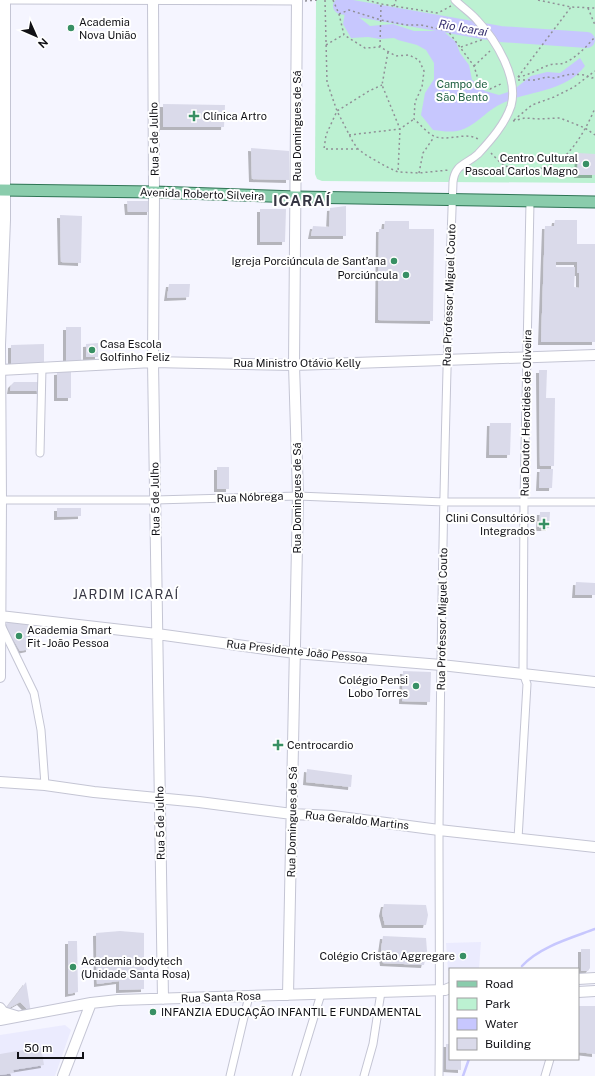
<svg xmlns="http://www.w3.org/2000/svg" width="595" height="1076" viewBox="0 0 595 1076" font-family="'Public Sans',sans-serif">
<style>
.built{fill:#ebebfe}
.green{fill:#bcf1d2}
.water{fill:#c7c7fe}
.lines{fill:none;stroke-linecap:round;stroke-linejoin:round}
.stream{stroke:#c7c7fe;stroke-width:2.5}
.river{stroke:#c7c7fe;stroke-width:16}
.building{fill:#dadaea;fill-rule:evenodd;filter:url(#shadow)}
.street-casing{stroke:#c4c5d4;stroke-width:9}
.secondary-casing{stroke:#c4c5d4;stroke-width:12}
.primary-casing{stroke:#2d7454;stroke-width:13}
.path{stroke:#909097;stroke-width:1.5;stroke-dasharray:2 3;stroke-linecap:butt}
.street{stroke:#fff;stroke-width:7}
.secondary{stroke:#fff;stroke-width:10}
.primary{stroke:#8accac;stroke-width:11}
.poi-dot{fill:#389064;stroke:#fff;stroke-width:1.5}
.labels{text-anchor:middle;stroke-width:4;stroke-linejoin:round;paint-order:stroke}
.poi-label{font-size:11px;fill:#111116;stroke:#fff;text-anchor:start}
.park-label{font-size:11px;fill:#1d5f40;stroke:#fff}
.street-label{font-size:11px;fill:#111116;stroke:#fff}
.water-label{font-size:12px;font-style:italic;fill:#373170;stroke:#fff}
.quarter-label{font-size:13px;letter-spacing:1px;fill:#363643;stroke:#fff}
.district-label{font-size:15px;font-weight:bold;letter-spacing:1px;fill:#363643;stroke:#fff}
</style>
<defs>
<filter id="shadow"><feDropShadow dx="-3" dy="3" stdDeviation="0" flood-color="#0004"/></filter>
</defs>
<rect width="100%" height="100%" fill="#f5f5ff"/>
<!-- built -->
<path class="built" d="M481 942 479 969H450V971H448L446 943Z
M65 1025 71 1030 55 1076H0V1035Z"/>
<!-- green -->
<path class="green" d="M316 0H595V183L322 181 317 179 315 174Z"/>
<!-- water -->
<path class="water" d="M345 13 355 14 370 26 393 24 414 31H443L456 42 460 53 469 65 472 80 485 91 499 95 508 92 517 87 531 76 547 72 560 73 580 58 585 66C564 94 525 90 497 106 486 112 473 127 461 130 451 133 443 131 433 130L421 115 425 93 434 79V63L426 50 417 45 398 40 394 38 380 39 368 37 351 38 343 24Z"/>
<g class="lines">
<!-- stream -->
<path class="stream" d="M522 966C539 947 571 938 595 929
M463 1076 469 1059"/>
<!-- river -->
<path class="river" d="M341 6 500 34 587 40"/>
</g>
<!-- building -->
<path class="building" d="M163 104 225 105 224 127H163Z
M251 148 289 151V180L252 179Z
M578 153 595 154V175H577Z
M127 201H150V212H128Z
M346 206V236H311L313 226 329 227 330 208Z
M260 209H286L285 242H260Z
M60 215 82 216 81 263 61 262Z
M555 220H577V244H595V342H541L545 226H554ZM556 262H577V273H579V288L574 287 575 267H556Z
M385 221H409V229H434L433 321 378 320 379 229H384Z
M169 284H190L189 297 167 298Z
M66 327H81V366H66Z
M98 343V357H86V344Z
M44 344V367H11V345Z
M539 370H547L546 398H555L554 466H540Z
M71 371V398H57V372Z
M14 382H39L40 391H10L11 385Z
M490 423H511L510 455H489Z
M217 467H229V489H217Z
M540 469H553L552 488H539Z
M57 508H81V516L57 517Z
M540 512H550L549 528H539Z
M576 582 595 583V595H575Z
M8 622 33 623V634H27L29 649 20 651 5 625Z
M403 671 431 672 430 702 402 701Z
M307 769 352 775 351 787 306 782Z
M384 904 426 905 428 915 426 925H385L382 913Z
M120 931 144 933V989L119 990V981L97 984 96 933Z
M383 936 426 938 427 951 424 965 383 963 381 950Z
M68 941H77L78 992 68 994Z
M581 949H590V968L588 971H581Z
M26 982 31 1013 20 1002 4 1011Z
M578 1006H595V1054L578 1052Z
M446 1044H450V1059H461V1070L446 1069Z
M41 1047 44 1065 13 1070 14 1073 0 1075V1054Z"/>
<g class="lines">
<!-- street casing -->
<g class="street-casing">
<path id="street" d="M5 0 297 1
M40 453 42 368
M0 500H155L298 496 444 502H595
M1 625 34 693 41 730 45 785
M518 839 527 684 523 673 524 502 530 202
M230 1076 249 996
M296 1076 321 994
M364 1076 373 1044 381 992
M439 1076C440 994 439 911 439 829 441 613 445 397 453 182 455 164 466 165 478 154 491 140 505 124 511 106 519 78 496 40 477 20 471 13 462 7 455 0
M545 1076 550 1059"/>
</g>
<!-- secondary casing -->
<g class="secondary-casing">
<path id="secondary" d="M153 0 154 192 153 362 163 999
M0 370 153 362 294 365 595 355
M0 616 157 634 295 653 441 665 595 682
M0 677 1 500 0 345 5 220V0
M0 782 45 785 94 792 199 802 292 814 333 816 439 830 595 847
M578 979 595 978
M578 992 595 991
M288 995 298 496 294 365 297 0
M0 1008 3 1012 16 1016
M0 1020 91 1003 118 1000 445 990 450 988
M63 1076 91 1003"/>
</g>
<!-- primary casing -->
<g class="primary-casing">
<path id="primary" d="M0 190 154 192 296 197 595 202"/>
</g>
<!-- path -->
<path class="path" d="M325 0 327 82 337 111 353 142 358 149 366 155 385 166 398 172 419 173 449 170
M333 0 339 14 344 35 365 48 380 47 396 56 409 55 419 60 424 71 422 87 415 102 414 119C420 124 429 135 436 137 452 141 466 131 480 140
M367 0 381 4 438 13 451 6
M538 0 571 7 595 8
M305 1 317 0
M394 6 396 0
M588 8 595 25
M339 14 349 10 381 20 406 25H421L448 31 474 66 478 79 490 89 503 83
M326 45 343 35
M380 47 381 4
M461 47 484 39
M388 52 382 85 400 129 398 172
M474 66 490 51
M518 77C530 75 538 69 549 65 554 63 559 65 564 63 576 58 587 46 595 37
M518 77 571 7
M518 80H535L547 77 554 78 571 74 585 75 592 78 595 77
M514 120 532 105 554 97 574 87 595 71
M513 121 525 118 540 119 560 118 585 128 595 135
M349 135 400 129 414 119
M358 149H324L326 135 337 111 369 91 382 85
M491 153C495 157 499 162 504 165 521 174 549 170 563 158 577 145 588 125 595 108
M419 173 423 153 434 137"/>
<!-- street -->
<use href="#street" class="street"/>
<!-- secondary -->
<use href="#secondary" class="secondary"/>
<!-- primary -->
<use href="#primary" class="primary"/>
</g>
<!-- markers -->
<g class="poi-dot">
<circle cx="71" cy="28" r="4"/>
<path d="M192 110h4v4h4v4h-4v4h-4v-4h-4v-4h4z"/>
<circle cx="586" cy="164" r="4"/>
<circle cx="394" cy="261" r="4"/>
<circle cx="406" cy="275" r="4"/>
<circle cx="92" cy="350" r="4"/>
<path d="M542 518h4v4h4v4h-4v4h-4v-4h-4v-4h4z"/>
<circle cx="19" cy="636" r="4"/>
<circle cx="416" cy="686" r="4"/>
<path d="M276 739h4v4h4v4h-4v4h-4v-4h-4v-4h4z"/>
<circle cx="463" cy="956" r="4"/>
<circle cx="73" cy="967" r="4"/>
<circle cx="153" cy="1012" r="4"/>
</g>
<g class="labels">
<!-- poi labels -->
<g class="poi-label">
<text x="79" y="26">Academia<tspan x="79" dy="13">Nova União</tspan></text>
<text x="203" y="120">Clínica Artro</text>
<text x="578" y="162" text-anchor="end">Centro Cultural<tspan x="578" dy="13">Pascoal Carlos Magno</tspan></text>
<text x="386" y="265" text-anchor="end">Igreja Porciúncula de Sant’ana</text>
<text x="398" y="279" text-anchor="end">Porciúncula</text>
<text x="100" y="348">Casa Escola<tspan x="100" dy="13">Golfinho Feliz</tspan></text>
<text x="535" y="522" text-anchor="end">Clini Consultórios<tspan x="535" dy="13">Integrados</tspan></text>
<text x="27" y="634">Academia Smart<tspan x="27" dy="13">Fit - João Pessoa</tspan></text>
<text x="408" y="684" text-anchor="end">Colégio Pensi<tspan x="408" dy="13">Lobo Torres</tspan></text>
<text x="287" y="749">Centrocardio</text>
<text x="455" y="960" text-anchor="end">Colégio Cristão Aggregare</text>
<text x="81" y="965">Academia bodytech<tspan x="81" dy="13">(Unidade Santa Rosa)</tspan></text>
<text x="161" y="1016">INFANZIA EDUCAÇÃO INFANTIL E FUNDAMENTAL</text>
</g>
<!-- park labels -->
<g class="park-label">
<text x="462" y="88">Campo de<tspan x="462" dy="13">São Bento</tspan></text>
</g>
<!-- street labels -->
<g class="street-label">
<text transform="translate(297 126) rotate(-90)" y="4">Rua Domingues de Sá</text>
<text transform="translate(154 139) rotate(-91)" y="4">Rua 5 de Julho</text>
<text transform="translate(202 194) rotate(2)" y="4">Avenida Roberto Silveira</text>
<text transform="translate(449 295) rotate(-88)" y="4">Rua Professor Miguel Couto</text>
<text x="297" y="367">Rua Ministro Otávio Kelly</text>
<text transform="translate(526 413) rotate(-89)" y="4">Rua Doutor Herotides de Oliveira</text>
<text transform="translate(250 497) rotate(-2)" y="4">Rua Nóbrega</text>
<text transform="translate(297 498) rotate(-90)" y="4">Rua Domingues de Sá</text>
<text transform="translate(155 499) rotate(-91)" y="4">Rua 5 de Julho</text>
<text transform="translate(442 619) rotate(-89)" y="4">Rua Professor Miguel Couto</text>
<text transform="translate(297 651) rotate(6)" y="4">Rua Presidente João Pessoa</text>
<text transform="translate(357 820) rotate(6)" y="4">Rua Geraldo Martins</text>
<text transform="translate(292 822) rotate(-89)" y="4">Rua Domingues de Sá</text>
<text transform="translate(160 823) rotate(-91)" y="4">Rua 5 de Julho</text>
<text transform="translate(221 997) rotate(-2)" y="4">Rua Santa Rosa</text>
</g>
<!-- water labels -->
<g class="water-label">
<text transform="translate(463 28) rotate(10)" y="4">Rio Icaraí</text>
</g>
<!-- quarter labels -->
<g class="quarter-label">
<text x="126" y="599">JARDIM ICARAÍ</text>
</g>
<!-- district labels -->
<g class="district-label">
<text x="302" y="206">ICARAÍ</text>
</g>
</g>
<!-- legend -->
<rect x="449" y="968" width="130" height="92" fill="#ffffff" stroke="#a0a0a2"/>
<rect x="457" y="981" width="20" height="6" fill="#8accac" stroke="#a0a0a2"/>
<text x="485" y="988" font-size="12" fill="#111116">Road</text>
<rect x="457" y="998" width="20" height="12" fill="#bcf1d2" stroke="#a0a0a2"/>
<text x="485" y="1008" font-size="12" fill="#111116">Park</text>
<rect x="457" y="1018" width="20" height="12" fill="#c7c7fe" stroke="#a0a0a2"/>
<text x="485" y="1028" font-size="12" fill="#111116">Water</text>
<rect x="457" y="1038" width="20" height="12" fill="#dadaea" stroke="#a0a0a2"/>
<text x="485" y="1048" font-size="12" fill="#111116">Building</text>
<!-- north arrow -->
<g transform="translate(36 36) rotate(135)" stroke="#ffffff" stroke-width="3" paint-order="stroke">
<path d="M0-3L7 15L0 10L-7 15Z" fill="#111116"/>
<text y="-6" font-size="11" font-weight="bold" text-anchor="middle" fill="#111116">N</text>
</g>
<!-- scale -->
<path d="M18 1052v6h65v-6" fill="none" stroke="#111116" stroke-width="2"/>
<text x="24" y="1052" font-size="12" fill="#111116" stroke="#ffffff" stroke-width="3" paint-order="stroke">50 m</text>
</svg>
